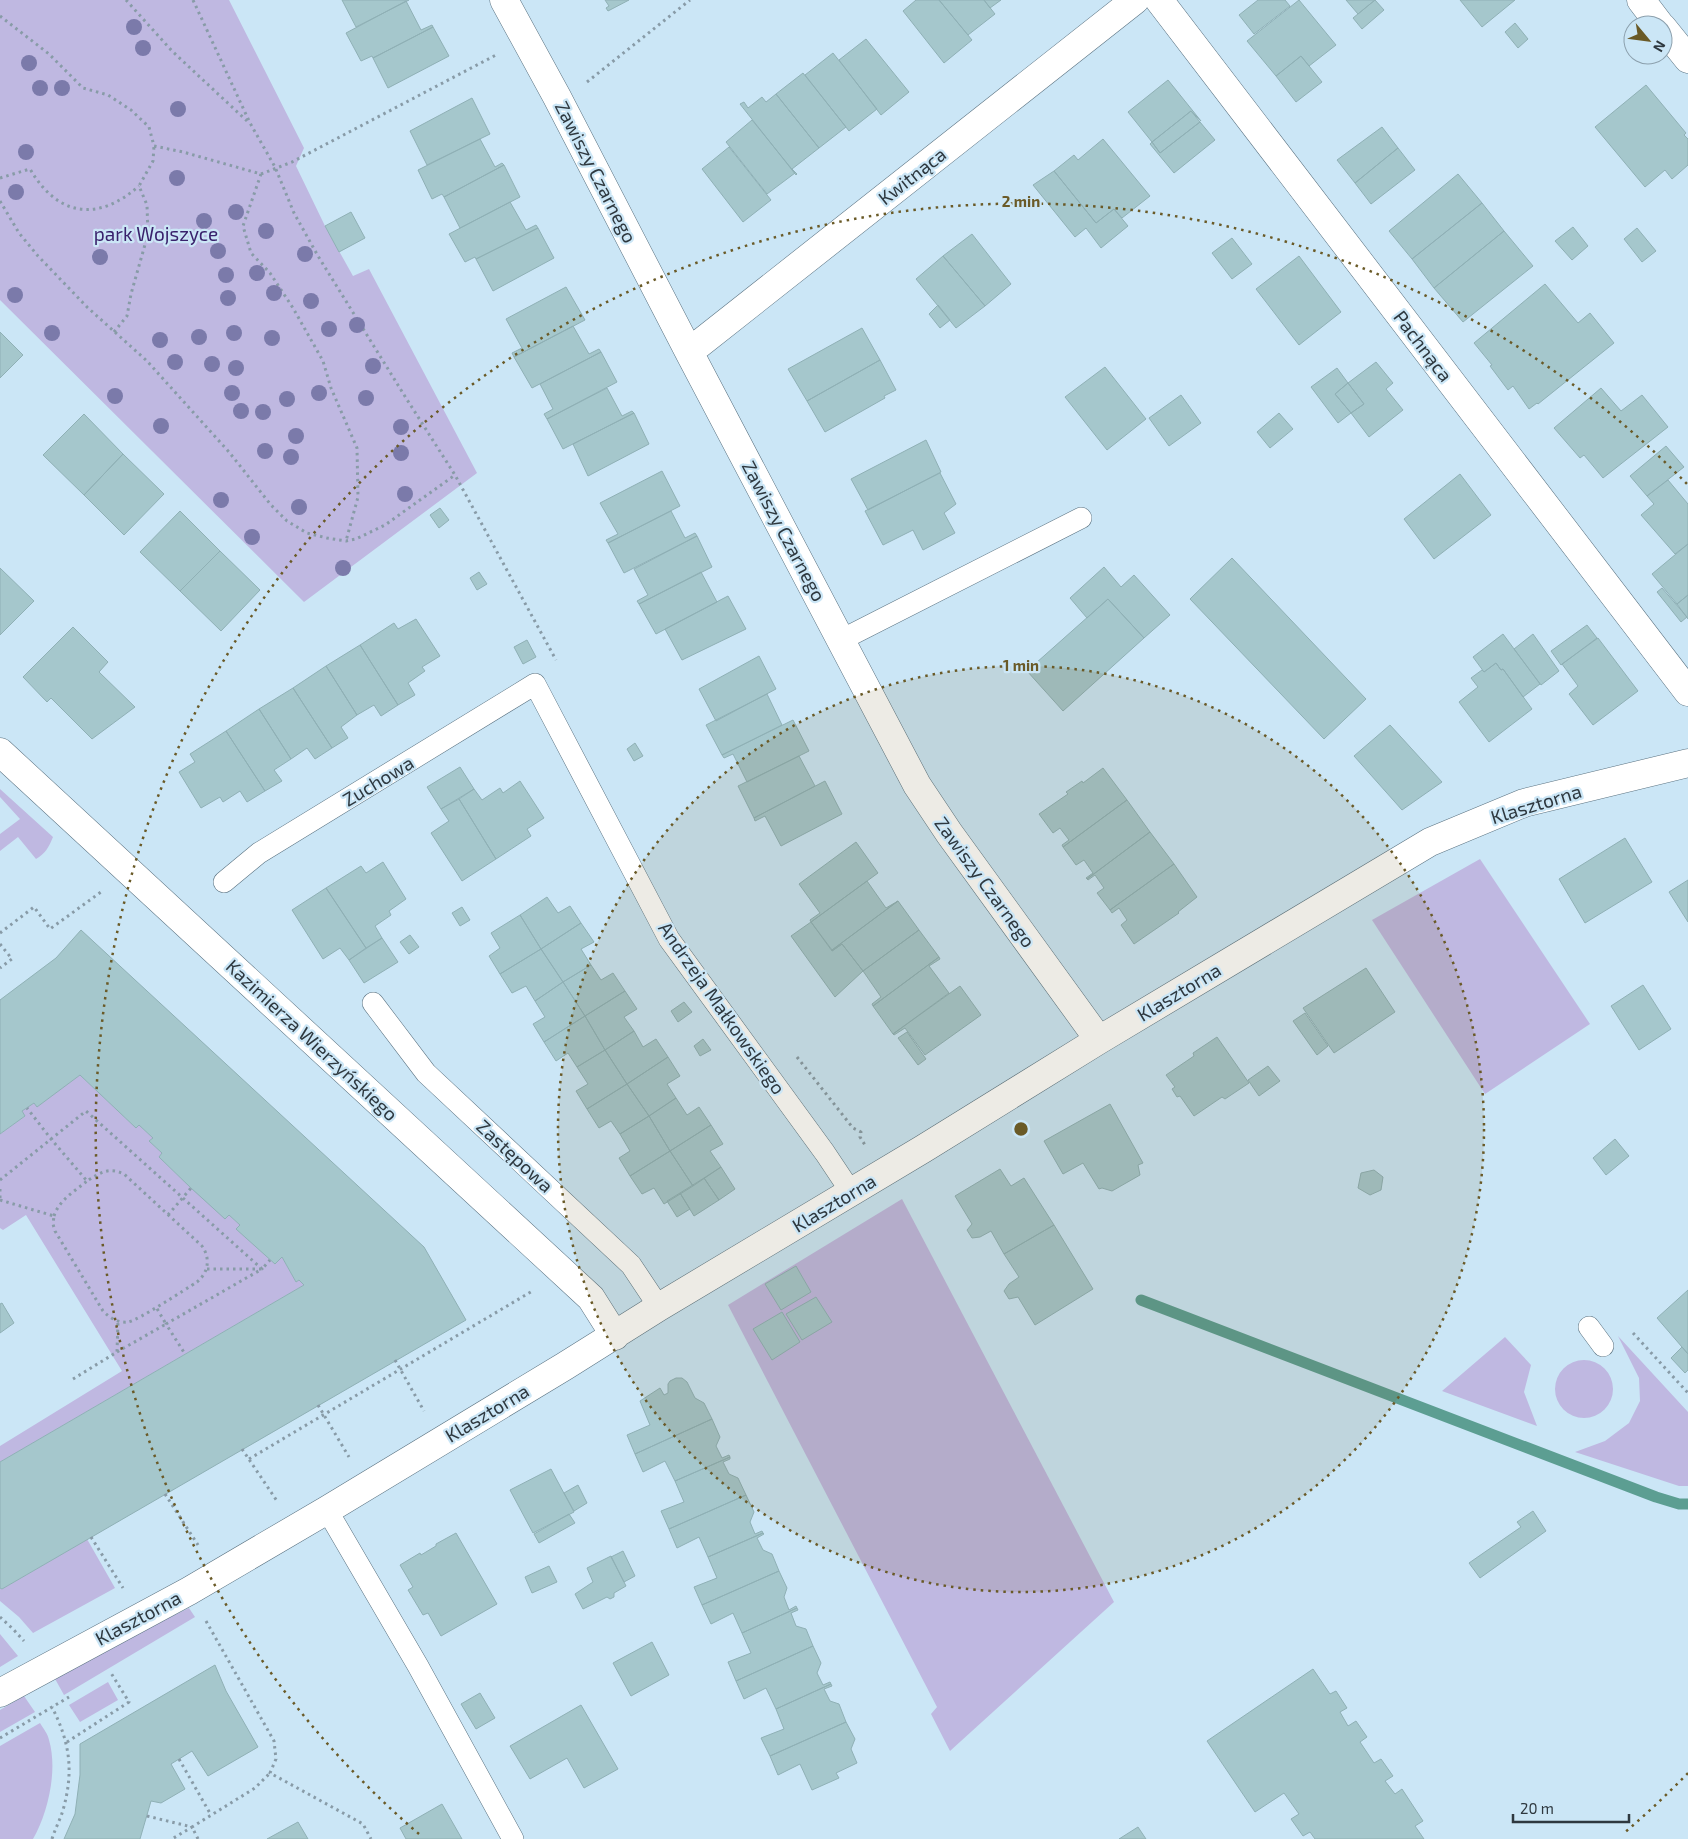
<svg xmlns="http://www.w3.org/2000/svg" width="1688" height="1839" viewBox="0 0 1688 1839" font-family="'Exo 2',sans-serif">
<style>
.green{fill:#bfb8e1}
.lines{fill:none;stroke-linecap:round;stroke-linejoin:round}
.stream{stroke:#5c9e92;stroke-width:11}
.building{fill:#a5c7cc;stroke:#8fb0b5}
.lane-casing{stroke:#5a7281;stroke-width:22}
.street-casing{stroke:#5a7281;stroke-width:29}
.path{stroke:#889ba7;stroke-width:3;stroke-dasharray:2.5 4;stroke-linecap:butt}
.lane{stroke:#fff;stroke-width:21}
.street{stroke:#fff;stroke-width:28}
.tree{fill:#7b7aaa}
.ring{fill:none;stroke:#6a5a27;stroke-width:2.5;stroke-dasharray:2.5 5}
.labels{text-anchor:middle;stroke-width:4.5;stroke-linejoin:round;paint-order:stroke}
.street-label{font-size:19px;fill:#2e383f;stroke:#cbe6f6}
.park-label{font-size:19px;fill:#39226c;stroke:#cbe6f6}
.centre{fill:#6a5a27;stroke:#cbe6f6;stroke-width:2.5}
.ring-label{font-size:15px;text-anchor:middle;font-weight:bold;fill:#6a5a27;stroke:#cbe6f6;stroke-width:4.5;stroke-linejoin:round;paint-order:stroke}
</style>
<rect width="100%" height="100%" fill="#cbe6f6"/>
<!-- green -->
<path class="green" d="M0 0H229L304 148 296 166 325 226 353 276 369 269 477 473 304 602 0 300Z
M0 789 53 837C49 847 45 854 36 859L18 837 0 851V834L20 819 0 797Z
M1480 859 1590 1024 1485 1094 1372 920Z
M80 1075 136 1128 139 1125 153 1138 149 1141 162 1153 159 1157 191 1188 229 1215 240 1225 237 1229 275 1264 282 1257 296 1282 299 1280 304 1285 0 1462V1446L122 1371 26 1215 3 1230 0 1228V1134L25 1116 22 1111 34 1103 37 1106Z
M902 1199 1114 1602 950 1751 931 1714 937 1707 728 1305Z
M1618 1336 1688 1412V1486H1679L1575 1452 1605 1441 1629 1423 1640 1401 1639 1378Z
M1505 1337 1531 1365 1524 1392 1537 1426 1442 1391Z
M1555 1389a29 29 0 1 1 58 0a29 29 0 1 1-58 0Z
M87 1539 115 1588 33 1633 19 1617 0 1601V1588L2 1589Z
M189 1608 195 1617 64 1695 54 1677 122 1640Z
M0 1634 18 1656 0 1667Z
M108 1682 118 1700 80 1722 69 1705Z
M24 1696 35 1712 0 1732V1710Z
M40 1723C43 1728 48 1734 49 1740 58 1770 48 1813 33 1839H0V1746Z"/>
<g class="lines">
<!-- stream -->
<path class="stream" d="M1141 1300 1656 1497 1679 1504H1688"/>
</g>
<!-- building -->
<path class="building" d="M342 0H409L356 27Z
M605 0H629L608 11 606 8 609 6Z
M916 0H939L972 40 944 63 903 11Z
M939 0H984L995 14 968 35Z
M984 0H1001L990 8Z
M1258 0H1285L1290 6 1254 34 1239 15Z
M1299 0 1336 45 1309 66 1301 56 1276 76 1247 41Z
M1346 0H1375L1358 14Z
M1375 0 1384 10 1362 29 1353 18Z
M1460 0H1515L1482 27Z
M406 1 421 30 432 25 433 27 373 58 372 56 361 61 346 33Z
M1515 23 1528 39 1518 48 1505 32Z
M433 27 449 56 388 88 373 58Z
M866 39 909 92 881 115 839 60Z
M833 53 877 109 849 131 805 75Z
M1301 56 1322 82 1296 102 1276 76Z
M803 73 846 127 819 148 776 94Z
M1168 80 1201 121 1191 111 1152 142 1128 112Z
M1646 85 1686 133 1684 135 1688 139V165L1672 179 1665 170 1645 187 1595 127Z
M776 94 819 148 792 169 797 174 796 175 740 104 744 102 748 108 762 97 766 102Z
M472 98 490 134 427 165 410 131Z
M1191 111 1200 122 1160 153 1152 142Z
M752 120 795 173 767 194 726 142Z
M1200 122 1215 140 1174 173 1150 144 1152 142 1160 153Z
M1382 127 1398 148 1355 183 1337 160Z
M480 139 495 167 502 163 504 165 444 197 442 194 432 199 418 170Z
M1103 139 1150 196 1122 218 1114 209 1096 223 1054 171 1074 155 1078 160Z
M729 147 771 200 743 222 702 169Z
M1398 148 1415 170 1371 204 1355 183Z
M504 165 520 197 460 228 444 197Z
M1054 171 1096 223 1114 209 1128 226 1101 248 1086 228 1075 237 1033 185Z
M1458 174 1482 203 1412 259 1389 231Z
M510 202 526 230 536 225 538 228 476 259 475 257 465 262 449 234Z
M1482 203 1504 231 1434 288 1412 259Z
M351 212 365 238 339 252 325 226Z
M1573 227 1588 246 1572 260 1555 241Z
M538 228 554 258 493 291 476 259Z
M1637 228 1656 251 1642 262 1624 239Z
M1504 231 1533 266 1463 322 1434 288Z
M972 234 1011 284 985 306 943 256Z
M1232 238 1252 264 1232 279 1212 253Z
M943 256 985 306 956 328 916 279Z
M1299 256 1341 312 1299 345 1256 289Z
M1545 284 1578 323 1590 313 1614 343 1538 404 1537 403 1529 409 1513 386 1508 390 1490 366 1492 365 1474 343Z
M566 287 585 320 514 357 512 353 522 348 506 319Z
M938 305 950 320 940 328 929 314Z
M573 326 589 354 599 349 601 352 532 388 514 357Z
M862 328 880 360 807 401 788 369Z
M0 332 23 355 0 378Z
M601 352 617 382 547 419 544 414 553 409 540 384Z
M880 360 896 390 884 396 885 398 825 432 807 401Z
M1376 362 1393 383 1386 389 1403 410 1369 437 1351 413 1364 404 1348 383Z
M1105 367 1146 419 1107 450 1065 397Z
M1337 368 1348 383 1335 394 1351 413 1338 423 1311 387Z
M1348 383 1364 404 1351 413 1335 394Z
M607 388 622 416 632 411 634 413 563 449 547 419Z
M1601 388 1621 411 1642 395 1668 427 1603 478 1584 455 1580 458 1554 428Z
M1181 395 1201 423 1169 446 1149 418Z
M634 413 649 444 588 476 573 444Z
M1279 413 1293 429 1270 448 1257 432Z
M84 414 123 454 84 495 43 455Z
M926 440 941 472 868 510 851 479Z
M1666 446 1684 467 1647 496 1630 476Z
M123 454 164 494 124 535 84 495Z
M662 471 680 506 608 543 606 540 618 534 600 503Z
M940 473 956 504 944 513 955 533 923 550 913 530 883 545 865 511Z
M1460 474 1491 515 1434 559 1404 519Z
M1668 480 1688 504V544L1675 554 1641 515 1654 504 1647 496Z
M440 508 449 520 439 528 430 515Z
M180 511 220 551 180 591 140 552Z
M671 511 685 538 695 533 697 536 624 573 608 543Z
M697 536 712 567 639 604 637 601 648 595 634 569Z
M1688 544V595L1677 604 1652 574Z
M220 551 260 590 221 631 180 591Z
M1232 558 1366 699 1324 739 1190 599Z
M1104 567 1121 587 1134 575 1170 615 1144 638 1108 599 1087 618 1070 598Z
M0 568 34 601 0 635Z
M479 572 487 584 477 590 470 578Z
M701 572 717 602 656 634 639 604Z
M1662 588 1687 617 1681 622 1657 592Z
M1688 595V619L1677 604Z
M728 596 746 629 682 660 665 629Z
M1108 599 1144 638 1063 711 1027 671Z
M416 619 440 656 422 667 425 671 408 683 415 695 398 705 360 645 394 623 398 629Z
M1587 625 1597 638 1561 665 1551 651Z
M73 627 108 662 99 672 135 707 92 739 51 698 47 702 23 677Z
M1503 634 1540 684 1523 697 1503 669 1501 670 1496 663 1484 672 1473 657Z
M1533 634 1559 671 1541 685 1514 649Z
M1598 638 1638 691 1593 725 1569 694 1578 686 1562 664Z
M527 640 536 657 523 664 514 647Z
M360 645 398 705 381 716 374 705 357 715 326 666Z
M759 656 776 689 716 721 699 689Z
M1496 663 1501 670 1503 669 1532 709 1489 742 1459 702 1478 687 1471 678 1482 670 1484 672Z
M326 666 357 715 341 727 348 738 332 748 293 688Z
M293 688 332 748 315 759 307 748 291 759 259 709Z
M767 694 782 725 722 755 706 725Z
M259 709 291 759 274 770 282 781 265 791 226 731Z
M793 720 809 751 747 782 733 754 724 758 722 755Z
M1390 725 1442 782 1402 810 1354 756Z
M226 731 265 791 247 802 240 791 223 802 220 797 201 808 179 772 195 762 190 754Z
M635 743 643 756 634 761 627 749Z
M799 756 815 786 754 818 738 786Z
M460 767 474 789 441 809 427 787Z
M1103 768 1127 800 1063 847 1062 845 1069 840 1060 828 1053 833 1039 814 1068 794 1066 792 1082 781 1083 783Z
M520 781 544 818 527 829 531 836 496 859 459 799 474 789 482 800 500 788 503 793Z
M825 781 842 814 781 846 765 816 755 821 754 818Z
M459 799 496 859 462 881 431 833 449 821 441 809Z
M1127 800 1150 832 1087 879 1086 878 1093 873 1084 860 1076 865 1063 847Z
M1150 832 1174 864 1110 910 1097 893 1104 888 1095 875 1088 880 1087 879Z
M1625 838 1652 882 1585 923 1559 879Z
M856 842 878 873 811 922 810 920 820 913 799 884Z
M383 862 406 899 389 911 391 915 375 926 382 938 366 948 326 888 361 866 366 873Z
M1174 864 1197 897 1178 912 1179 913 1134 944 1121 925 1127 920 1119 908 1112 913 1110 910Z
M1688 880V922L1669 892Z
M867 881 886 908 898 901 832 950 811 922Z
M326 888 366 948 349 960 340 948 323 959 292 910Z
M547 897 558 913 570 906 581 923 541 949 520 915Z
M898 901 919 930 863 971 842 944 832 951V950Z
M462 907 470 920 460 926 452 913Z
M520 915 541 949 500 974 489 956 500 948 491 933Z
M811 922 832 951 842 944 863 971 835 997 791 936Z
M581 923 594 942 581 949 591 965 563 982 541 949Z
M81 930 424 1247 466 1320 2 1589 0 1588V1462L304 1285 299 1280 296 1282 282 1257 275 1264 236 1229 240 1225 229 1215 225 1219 191 1188 159 1157 162 1153 149 1141 153 1138 139 1125 136 1128 80 1075 37 1107 34 1103 22 1111 25 1116 0 1134V1000L56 958Z
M919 930 939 957 873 1006 872 1004 881 997 863 971Z
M410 935 419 947 409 954 400 942Z
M382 938 398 962 364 983 349 960Z
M541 949 563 982 535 1001 526 986 512 993 500 974Z
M939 957 940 959 929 966 949 993 893 1034 873 1006Z
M591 965 601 980 613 973 625 991 585 1016 563 982Z
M1366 968 1395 1012 1334 1053 1303 1008Z
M563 982 585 1016 544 1042 533 1024 545 1017 535 1001Z
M1643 985 1671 1029 1639 1050 1611 1006Z
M960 986 981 1015 925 1055 905 1028 894 1035 893 1034Z
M625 991 637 1009 624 1017 634 1031 605 1050 585 1016Z
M684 1002 692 1012 678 1022 671 1011Z
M1305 1013 1328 1046 1317 1055 1293 1021Z
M585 1016 605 1050 577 1067 568 1053 556 1061 544 1042Z
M634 1031 643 1047 656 1039 668 1057 627 1084 605 1050Z
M907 1032 926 1059 918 1065 898 1038Z
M1217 1037 1249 1083 1225 1099 1222 1097 1194 1116 1180 1096 1177 1097 1172 1089 1175 1087 1166 1075 1194 1056 1193 1053Z
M703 1039 711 1050 700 1056 694 1046Z
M605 1050 627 1084 587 1109 576 1091 588 1084 577 1067Z
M668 1057 680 1076 667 1084 676 1098 649 1116 627 1084Z
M1268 1066 1280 1081 1259 1096 1248 1080Z
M627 1084 649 1116 620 1134 611 1121 599 1128 587 1109Z
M676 1098 687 1115 699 1107 711 1125 670 1151 649 1116Z
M1110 1104 1143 1163 1138 1165 1140 1175 1112 1191 1102 1188 1099 1189 1083 1163 1063 1174 1044 1141Z
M649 1116 670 1151 630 1176 619 1158 630 1151 620 1134Z
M711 1125 723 1144 710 1151 721 1167 693 1186 670 1151Z
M1615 1139 1629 1156 1606 1175 1593 1158Z
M670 1151 693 1186 664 1204 654 1188 642 1194 630 1176Z
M721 1167 735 1189 719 1200 704 1178Z
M1000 1169 1011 1186 1024 1178 1054 1225 1004 1254 991 1231 980 1237 972 1238 967 1230 972 1224 955 1196Z
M1374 1170 1383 1177 1381 1190 1370 1195 1358 1188 1361 1173Z
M704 1178 719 1200 694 1216 680 1193Z
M680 1193 690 1209 677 1217 667 1201Z
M1054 1225 1093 1289 1035 1325 1018 1297 1009 1299 1004 1291 1009 1284 1019 1277 1004 1254Z
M796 1266 811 1292 781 1310 765 1284Z
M1688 1290V1354L1657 1318Z
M816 1297 832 1322 802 1340 786 1314Z
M2 1303 14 1323 0 1333V1304Z
M782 1312 800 1342 772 1360 753 1329Z
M1682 1347 1688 1354V1370L1685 1373 1671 1358Z
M676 1378H682L687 1382 695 1398 704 1403 712 1419 635 1454 627 1435 650 1425 640 1401 660 1388 664 1395 668 1393V1384L670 1381Z
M712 1419 720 1437 716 1446 722 1458 729 1455 730 1457 675 1481 665 1461 643 1472 635 1454Z
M730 1457V1459L723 1462 729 1474 738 1478 746 1495 669 1529 661 1511 684 1502 675 1481Z
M551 1469 574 1512 533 1533 510 1490Z
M578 1485 587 1503 574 1511 564 1493Z
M746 1495 754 1512 750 1522 755 1534 762 1531 763 1533 708 1557 699 1537 677 1548 669 1529Z
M1533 1511 1546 1531 1480 1578 1469 1563 1521 1527 1517 1522Z
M569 1514 575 1523 539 1543 534 1534Z
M456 1533 497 1604 441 1636 428 1613 423 1615 408 1590 413 1587 400 1565 420 1553 421 1555 436 1546V1544Z
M763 1533 764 1534 757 1538 763 1550 772 1554 779 1571 702 1605 694 1587 717 1578 708 1557Z
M623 1551 635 1576 624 1582 611 1557Z
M611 1556 626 1586 614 1593V1597L610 1599 607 1597 583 1609 575 1594 593 1582 587 1568Z
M549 1566 557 1582 532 1593 525 1577Z
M779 1571 787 1588 784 1597 789 1610 796 1606 797 1608 742 1633 733 1613 711 1624 702 1605Z
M797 1608 798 1610 791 1613 796 1626 806 1629 813 1646 736 1681 728 1662 751 1653 742 1633Z
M652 1642 669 1675 631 1696 613 1663Z
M813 1646 821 1663 817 1673 823 1685 830 1682 831 1684 776 1709 766 1688 744 1699 736 1681Z
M215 1665 226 1691 258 1747 208 1776 192 1751 171 1764 185 1789 161 1803 151 1801 140 1839H64L75 1814 80 1775V1744Z
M1313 1669 1330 1694 1336 1691 1347 1708 1340 1712 1348 1726 1356 1721 1367 1737 1360 1742 1374 1763 1381 1759 1393 1776 1385 1781 1395 1794 1402 1789 1423 1821 1415 1826 1424 1839H1315L1310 1832 1303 1836 1291 1819 1299 1814 1284 1793 1255 1812 1207 1741Z
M831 1684 832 1686 824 1689 830 1701 839 1704 846 1722 770 1756 761 1738 784 1729 776 1709Z
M480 1693 495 1718 476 1729 461 1704Z
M581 1705 618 1769 584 1788 567 1758 530 1779 510 1746Z
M846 1722 855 1739 851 1749 857 1763 836 1773 839 1778 812 1790 800 1764 778 1775 770 1756Z
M442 1804 462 1839H406L400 1828Z
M298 1822 308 1839H267Z
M1138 1827 1146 1839H1119Z"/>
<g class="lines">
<!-- lane casing -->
<g class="lane-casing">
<path id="lane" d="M841 640 1081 518
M224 882 259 853 535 684 669 939 825 1153 851 1192
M373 1003 426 1073 631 1265 659 1307
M1589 1327 1603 1346
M327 1510 418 1666 513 1839"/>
</g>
<!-- street casing -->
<g class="street-casing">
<path id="street" d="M504 0 557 97 689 352 917 785 949 833 1099 1040
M1159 0 1688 692
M1641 0 1660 25
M1663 28 1688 59
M689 352 1135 0
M0 752 591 1298 615 1336
M0 1693 189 1591 327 1510 565 1366 659 1307 923 1149 1099 1040 1430 842 1524 803 1688 763"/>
</g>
<!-- path -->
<path class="path" d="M126 0 172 51 247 121
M193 0 250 123 275 167 294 213 318 256 406 398 455 475 556 660
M0 16 49 54 83 88 108 95 131 110 149 127 154 146 183 152 261 174 292 162 496 55
M587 82 690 0
M261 174 243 226 251 253 270 273 293 308 323 361 331 388 357 448 358 497 346 541
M0 178 30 169C58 217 98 222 139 186
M0 201 19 233 38 256 87 307 147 361 229 452 271 505 287 521 307 533 327 538 346 541 356 539 385 525 455 475
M114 332 127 316 131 294 148 234 147 205 139 186 153 161 154 146
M0 933 34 907 50 929 101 892
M0 944 12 959 0 968
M797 1057 853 1128 861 1132 860 1137 865 1145
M0 1180 86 1111 262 1269 166 1324 185 1354
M0 1189V1200
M0 1200 54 1216 53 1224 55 1231 103 1311C110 1318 118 1323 128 1322 139 1320 184 1290 197 1282 208 1273 211 1259 202 1246L124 1174C109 1167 101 1172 87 1181L51 1139 27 1108
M168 1215 191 1188
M54 1216C59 1200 75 1191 87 1181
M207 1269H262L270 1260
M1633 1333 1688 1393
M117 1352 166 1324 156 1307
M395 1360 424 1411
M73 1379 117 1352 118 1321
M318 1405 349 1457
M242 1449 277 1501
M249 1459 534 1290
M165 1494 198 1545
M91 1537 123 1588
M0 1617 13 1629 24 1641
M206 1621 274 1741 276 1759 270 1773 363 1824 371 1839
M0 1738 69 1697
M67 1742 129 1702 111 1673
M179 1759 211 1815
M147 1816 192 1827 172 1839
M52 1839C55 1829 60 1820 63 1810 74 1771 70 1743 52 1707
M198 1839 192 1827 255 1788 270 1773"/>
<!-- lane -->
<use href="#lane" class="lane"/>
<!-- street -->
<use href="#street" class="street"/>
</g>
<!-- trees -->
<g class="tree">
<circle cx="134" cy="27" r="8"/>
<circle cx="143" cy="48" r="8"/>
<circle cx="29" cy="63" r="8"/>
<circle cx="40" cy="88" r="8"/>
<circle cx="62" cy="88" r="8"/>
<circle cx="178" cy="109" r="8"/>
<circle cx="26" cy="152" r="8"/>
<circle cx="177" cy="178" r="8"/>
<circle cx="16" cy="192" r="8"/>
<circle cx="236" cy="212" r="8"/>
<circle cx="204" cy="221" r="8"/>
<circle cx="266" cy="231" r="8"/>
<circle cx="218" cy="251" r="8"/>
<circle cx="305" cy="254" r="8"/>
<circle cx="100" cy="257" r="8"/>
<circle cx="257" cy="273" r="8"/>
<circle cx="226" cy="275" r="8"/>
<circle cx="274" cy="293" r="8"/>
<circle cx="15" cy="295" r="8"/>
<circle cx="228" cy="298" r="8"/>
<circle cx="311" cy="301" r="8"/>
<circle cx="357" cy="325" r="8"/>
<circle cx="329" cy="329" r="8"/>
<circle cx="52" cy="333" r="8"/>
<circle cx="234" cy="333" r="8"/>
<circle cx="199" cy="337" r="8"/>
<circle cx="272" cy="338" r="8"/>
<circle cx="160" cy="340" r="8"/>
<circle cx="175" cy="362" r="8"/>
<circle cx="212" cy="364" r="8"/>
<circle cx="373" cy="366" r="8"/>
<circle cx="236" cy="368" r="8"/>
<circle cx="232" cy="393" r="8"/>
<circle cx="319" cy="393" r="8"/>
<circle cx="115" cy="396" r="8"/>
<circle cx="366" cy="398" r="8"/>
<circle cx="287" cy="399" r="8"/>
<circle cx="241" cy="411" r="8"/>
<circle cx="263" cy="412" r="8"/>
<circle cx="161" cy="426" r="8"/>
<circle cx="401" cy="427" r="8"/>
<circle cx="296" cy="436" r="8"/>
<circle cx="265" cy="451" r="8"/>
<circle cx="401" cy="453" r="8"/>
<circle cx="291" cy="457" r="8"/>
<circle cx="405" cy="494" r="8"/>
<circle cx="221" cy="500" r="8"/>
<circle cx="299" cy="507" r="8"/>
<circle cx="252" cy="537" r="8"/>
<circle cx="343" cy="568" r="8"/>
</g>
<!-- distance rings -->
<circle cx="1021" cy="1129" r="463" fill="#6a5a27" fill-opacity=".12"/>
<g class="ring">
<circle cx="1021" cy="1129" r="463"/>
<path d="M1688 1773A927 927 0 0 1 1623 1834M419 1834A927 927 0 1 1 1688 485"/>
</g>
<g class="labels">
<!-- street labels -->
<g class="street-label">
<text transform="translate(596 172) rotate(63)" y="7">Zawiszy Czarnego</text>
<text transform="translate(912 176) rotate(-38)" y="7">Kwitnąca</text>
<text transform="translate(1423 346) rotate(53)" y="7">Pachnąca</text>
<text transform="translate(784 531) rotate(62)" y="7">Zawiszy Czarnego</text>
<text transform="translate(378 781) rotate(-31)" y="7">Zuchowa</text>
<text transform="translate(1536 804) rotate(-17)" y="7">Klasztorna</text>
<text transform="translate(985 882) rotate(54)" y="7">Zawiszy Czarnego</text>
<text transform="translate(1179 992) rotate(-31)" y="7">Klasztorna</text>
<text transform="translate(722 1008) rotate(55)" y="7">Andrzeja Małkowskiego</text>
<text transform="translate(312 1040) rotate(43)" y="7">Kazimierza Wierzyńskiego</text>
<text transform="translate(515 1156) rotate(43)" y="7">Zastępowa</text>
<text transform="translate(834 1203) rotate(-31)" y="7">Klasztorna</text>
<text transform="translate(487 1413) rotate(-31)" y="7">Klasztorna</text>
<text transform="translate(138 1618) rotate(-28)" y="7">Klasztorna</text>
</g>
<!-- park labels -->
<g class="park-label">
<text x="156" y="241">park Wojszyce</text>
</g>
</g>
<circle cx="1021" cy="1129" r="8" class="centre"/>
<g class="ring-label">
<text x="1021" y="207">2 min</text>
<text x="1021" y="671">1 min</text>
</g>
<!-- north arrow -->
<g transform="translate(1648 40) rotate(119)"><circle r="24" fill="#cbe6f6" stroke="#8ca0ad"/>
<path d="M0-4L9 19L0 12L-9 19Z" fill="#6a5a27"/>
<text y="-8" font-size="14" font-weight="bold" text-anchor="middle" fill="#2e383f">N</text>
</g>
<!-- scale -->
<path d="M1513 1814v8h116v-8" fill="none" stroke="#2e383f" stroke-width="2.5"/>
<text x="1520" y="1814" font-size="15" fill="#2e383f" stroke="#cbe6f6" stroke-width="4" paint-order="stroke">20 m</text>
</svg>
